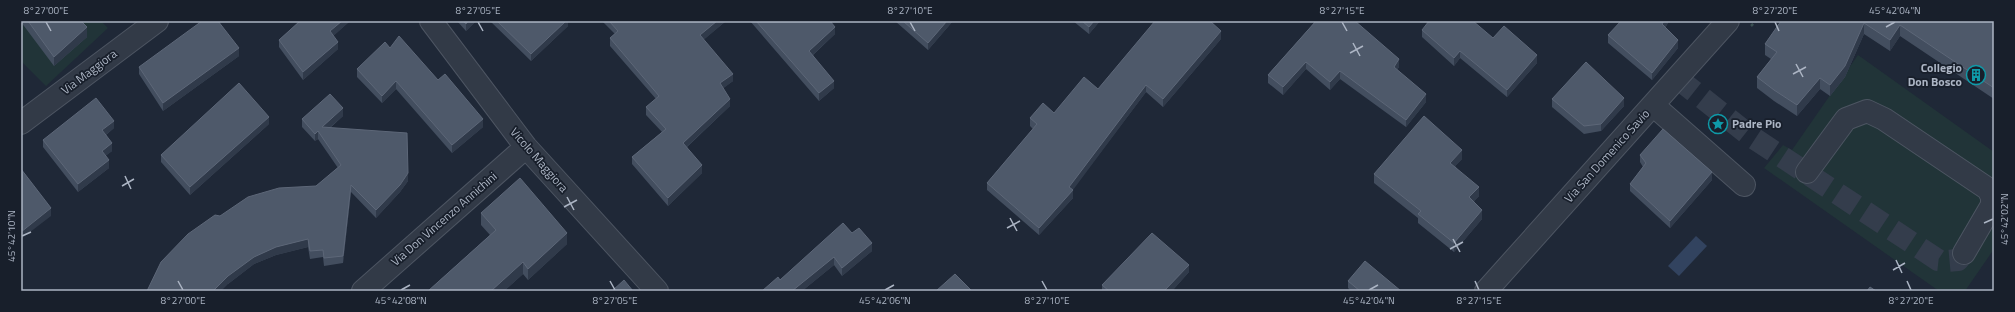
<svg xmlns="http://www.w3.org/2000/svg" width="2015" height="312" viewBox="0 0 2015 312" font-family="'Titillium Web',sans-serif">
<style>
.green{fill:#213438}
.water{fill:#32435f}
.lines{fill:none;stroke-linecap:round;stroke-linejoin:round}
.minor-tunnel{stroke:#343d4c;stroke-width:22;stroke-dasharray:22 11;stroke-linecap:butt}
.minor-casing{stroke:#4d5562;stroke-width:24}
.path{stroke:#3b5052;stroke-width:2.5;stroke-dasharray:3 3;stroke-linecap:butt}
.minor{stroke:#323a47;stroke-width:22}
.wall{fill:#434e5f}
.shaded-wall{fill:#303a4a}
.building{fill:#4e596a;stroke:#5d6778}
.ticks{fill:none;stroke:#acb5c4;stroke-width:1.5}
.labels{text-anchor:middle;stroke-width:3.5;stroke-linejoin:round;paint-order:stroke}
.poi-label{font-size:12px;font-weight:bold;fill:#acb5c4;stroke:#181f2b;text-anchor:end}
.street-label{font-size:12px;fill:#acb5c4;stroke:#181f2b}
.neatline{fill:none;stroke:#acb5c4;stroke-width:1.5}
.ticks-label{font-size:10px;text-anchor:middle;fill:#acb5c4}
</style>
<rect width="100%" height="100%" fill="#1f2837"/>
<!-- green -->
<path class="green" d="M21 21H101L108 28 46 86 21 61Z
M1858 55 1994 152V249L1965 291H1939L1764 168 1783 145 1792 150Z"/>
<!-- water -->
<path class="water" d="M1696 236 1707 246 1679 276 1668 266Z"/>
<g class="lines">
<!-- minor-tunnel -->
<path class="minor-tunnel" d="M1677 78 1749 135 1938 260 1947 261 1958 260 1964 253"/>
<!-- minor casing -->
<g class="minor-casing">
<path id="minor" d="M431 21 526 147 657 291
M1653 105 1744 185
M21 123 157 21
M1807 172 1846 119 1867 111 1884 119 1988 189 1992 197V205L1964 253
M363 291 526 147
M1486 291 1728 21"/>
</g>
<!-- path -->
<path class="path" d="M1751 26 1756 21"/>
<!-- minor -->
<use href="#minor" class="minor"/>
</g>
<!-- wall -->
<path class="wall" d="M21 21H81L87 37 54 66 21 22Z
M300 21H350L333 36 338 49 303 80 279 47V40Z
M457 21H476L466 31Z
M490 21H568V26L531 61Z
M602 21H726L703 40 733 81 723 88 730 106 687 147 702 173 668 206 632 164V157L662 132 646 115V107L656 99 610 46V38L615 34Z
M750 21H830L835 34 813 55 834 88 819 101Z
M895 21H953L928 50Z
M1073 21H1100L1089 34Z
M1316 21 1399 67 1397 70 1426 102 1406 127 1340 79 1330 90 1306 69 1283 95 1268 83V75Z
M1668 21V23L1665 28 1678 48 1652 80 1608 43V35Z
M1781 21H1994V99L1900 36 1890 51 1864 34 1845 77 1830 96 1820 89 1797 116 1774 101 1757 88V77L1771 59 1765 55V44Z
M1422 30 1493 38 1537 63 1507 97 1460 58 1454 66 1422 37Z
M1221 39 1163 107 1146 92 1072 190 1073 198 1039 235 987 190V183L1033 129 1030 126V118L1054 113 1098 89Z
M390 48 438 80 483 127 452 153 396 89 382 103 357 77V69Z
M239 56 163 111 139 74V67Z
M1552 99 1624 106 1601 131 1584 134 1552 107Z
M343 116 330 128 408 181 400 192 376 218 351 192 343 263 324 266 323 257 310 259 308 247 276 255 254 264 228 284 220 216 316 186 338 168 318 139 315 141 302 127V119Z
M269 124 190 195 161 162V155Z
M114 128 106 135 112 151 105 156 109 168 78 192 43 147V140Z
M1640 155 1712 180 1670 228 1630 191V184L1643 167 1640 162Z
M1462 159 1455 166 1479 196 1474 201 1482 219 1454 252 1418 223V218L1374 183V174Z
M481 213 567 244 528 280 523 274 504 291H428L490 235 481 225Z
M852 233 872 251 842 276 834 265 802 291H762Z
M1189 272 1172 291H1102V285Z
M1348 281 1401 291H1351L1348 288Z"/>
<!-- shaded-wall -->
<path class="shaded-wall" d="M342 21H350L330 39V31Z
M468 21H476L466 31V24Z
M566 21H568V26L531 61V54Z
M717 21H726L700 43V35Z
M947 21H953L928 50V43Z
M1094 21H1100L1089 34V27Z
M1664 21H1668V23L1662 32V24Z
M1864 23V34L1845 77 1830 96V85Z
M1900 25V36L1890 51V40Z
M87 27V37L54 66V57Z
M835 27V34L809 58V51Z
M1221 31V39L1163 107V99Z
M1678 40V48L1652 80V73Z
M338 42V49L303 80V72Z
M239 48V56L163 111V103Z
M1460 51V58L1454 66V58Z
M1537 55V63L1507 97V90Z
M1399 59V67L1394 74V67Z
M1306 62V69L1283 95V87Z
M1340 71V79L1330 90V82Z
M733 74V81L720 91V83Z
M1820 78V89L1797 116V105Z
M396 81V89L382 103V96Z
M834 81V88L819 101V93Z
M1146 85V92L1070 194 1073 190V198L1039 235V228L1069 187Z
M1426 94V102L1406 127V120Z
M1624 98V106L1601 131V124Z
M730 99V106L683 150V143Z
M343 108V116L322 134V127Z
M269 117V124L190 195V187Z
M483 119V127L452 153V145Z
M114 121V128L102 138V130Z
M318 131V139L315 141V134Z
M112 143V151L102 159V151Z
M1462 150V159L1450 171V163Z
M109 160V168L78 192V184Z
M702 165V173L668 206V198Z
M1712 172V180L1670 228V221Z
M408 173V181L400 192 376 218V210Z
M351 185V192L343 263V256Z
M1479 187V196L1469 206V197Z
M51 208V216L21 239V232Z
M1482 210V219L1454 252V243Z
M567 233V244L528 280V269Z
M308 239V247L276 255 254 264 228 284 221 291H213L228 276 254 257 276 247Z
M872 243V251L842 276V268Z
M834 257V265L802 291H792Z
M523 262V274L504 291H491Z
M1189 265V272L1172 291H1164Z"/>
<!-- building -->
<path class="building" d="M28 21H81L87 27 54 57Z
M202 21H218L239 48 163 103 139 67Z
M300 21H342L330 31 338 42 303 72 279 40Z
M463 21H468L466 24Z
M497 21H566L531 54Z
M609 21H717L700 35 733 74 720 83 730 99 683 143 702 165 668 198 632 157 666 129 646 107 659 96 610 38 618 31Z
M756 21H830L835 27 809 51 834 81 819 93Z
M903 21H947L928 43Z
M1082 21H1094L1089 27Z
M1155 21H1210L1221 31 1163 99 1146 85 1069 187 1073 190 1039 228 987 183 1037 124 1030 118 1043 103 1054 113 1084 77 1098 89Z
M1316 21H1355L1399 59 1394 67 1426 94 1406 120 1340 71 1330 82 1306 62 1283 87 1268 75Z
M1429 21H1473L1493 38 1504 26 1537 55 1507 90 1460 51 1454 58 1422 30Z
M1621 21H1664L1662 24 1678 40 1652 73 1608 35Z
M1781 21H1994V88L1900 25 1890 40 1864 23 1845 66 1830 85 1820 78 1797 105 1774 90 1757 77 1777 52 1765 44Z
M399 36 438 80 445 74 483 119 452 145 396 81 382 96 357 69 385 42 390 48Z
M1586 62 1624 98 1601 124 1584 126 1552 99Z
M239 83 269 117 190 187 161 155Z
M330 94 343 108 322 127 407 133 408 173 400 185 376 210 351 185 343 256 324 258 323 250 310 251 308 239 276 247 254 257 228 276 213 291H147L161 262 188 234 215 215 220 216 248 197 279 188 316 186 341 165 318 131 315 134 302 119Z
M96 98 114 121 102 130 112 143 102 151 109 160 78 184 43 140Z
M1424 116 1462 150 1450 163 1479 187 1469 197 1482 210 1454 243 1418 214 1421 211 1374 174Z
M1663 129 1712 172 1670 221 1630 184 1646 163 1640 155Z
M21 169 51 208 21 232Z
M520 178 567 233 528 269 523 262 491 291H428L496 230 481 213Z
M843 223 852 233 859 228 872 243 842 268 834 257 792 291H762L778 277 780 280Z
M1152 233 1189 265 1164 291H1109L1102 285Z
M1365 261 1401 291H1360L1348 281Z
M955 274 972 291H936Z
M624 280 633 291H612Z
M1870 287 1876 291H1867Z"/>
<!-- ticks -->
<path class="ticks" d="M46 22 51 31M478 22 483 31M910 22 915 31M1342 22 1347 31M1775 22 1779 31M1886 27 1895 22M1353 43 1360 56M1350 53 1363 46M1796 64 1803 77M1793 74 1806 67M125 176 131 189M122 186 134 179M567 197 574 210M564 207 577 200M1010 218 1017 231M1984 223 1993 219M1007 228 1020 221M22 236 31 232M1453 239 1460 252M1450 249 1463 242M1896 260 1902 273M1893 270 1905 263M178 281 183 290M610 281 615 290M1042 281 1047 290M1475 281 1479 290M1907 281 1911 290M401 290 410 285M885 290 894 285M1369 290 1378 285"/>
<!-- icons -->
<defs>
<g id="building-ring" transform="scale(1)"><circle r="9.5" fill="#181f2b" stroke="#0f9aa8" stroke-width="1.5"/><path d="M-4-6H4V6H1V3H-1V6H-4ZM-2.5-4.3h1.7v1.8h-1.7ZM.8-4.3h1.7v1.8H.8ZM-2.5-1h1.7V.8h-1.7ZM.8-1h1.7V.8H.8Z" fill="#0f9aa8"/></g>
<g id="sight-ring" transform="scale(1)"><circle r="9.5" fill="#181f2b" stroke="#0f9aa8" stroke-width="1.5"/><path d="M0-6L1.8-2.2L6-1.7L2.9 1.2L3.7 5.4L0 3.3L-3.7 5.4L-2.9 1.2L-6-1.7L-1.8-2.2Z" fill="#0f9aa8"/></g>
</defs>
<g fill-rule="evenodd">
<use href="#building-ring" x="1976" y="75"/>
<use href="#sight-ring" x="1718" y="124"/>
</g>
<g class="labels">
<!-- poi labels -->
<g class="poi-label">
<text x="1962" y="72">Collegio<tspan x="1962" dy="14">Don Bosco</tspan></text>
<text x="1732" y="128" text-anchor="start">Padre Pio</text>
</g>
<!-- street labels -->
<g class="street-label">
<text transform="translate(89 72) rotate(-37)" y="4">Via Maggiora</text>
<text transform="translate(1607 156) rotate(-48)" y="4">Via San Domenico Savio</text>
<text transform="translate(539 160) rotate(49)" y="4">Vicolo Maggiora</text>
<text transform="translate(444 219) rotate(-41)" y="4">Via Don Vincenzo Annichini</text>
</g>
</g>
<!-- border -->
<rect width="2015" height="312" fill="none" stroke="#181f2b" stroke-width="44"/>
<rect x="22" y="22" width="1971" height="268" class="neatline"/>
<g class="ticks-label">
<text x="46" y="14">8°27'00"E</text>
<text x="478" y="14">8°27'05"E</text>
<text x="910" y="14">8°27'10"E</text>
<text x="1342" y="14">8°27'15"E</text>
<text x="1775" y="14">8°27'20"E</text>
<text x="1895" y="14">45°42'04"N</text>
<text transform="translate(2004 219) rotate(-90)" y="4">45°42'02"N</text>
<text transform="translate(11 236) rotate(-90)" y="4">45°42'10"N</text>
<text x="183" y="304">8°27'00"E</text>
<text x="401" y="304">45°42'08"N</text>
<text x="615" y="304">8°27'05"E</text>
<text x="885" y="304">45°42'06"N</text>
<text x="1047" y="304">8°27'10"E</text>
<text x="1369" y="304">45°42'04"N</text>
<text x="1479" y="304">8°27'15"E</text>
<text x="1911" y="304">8°27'20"E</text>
</g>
</svg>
